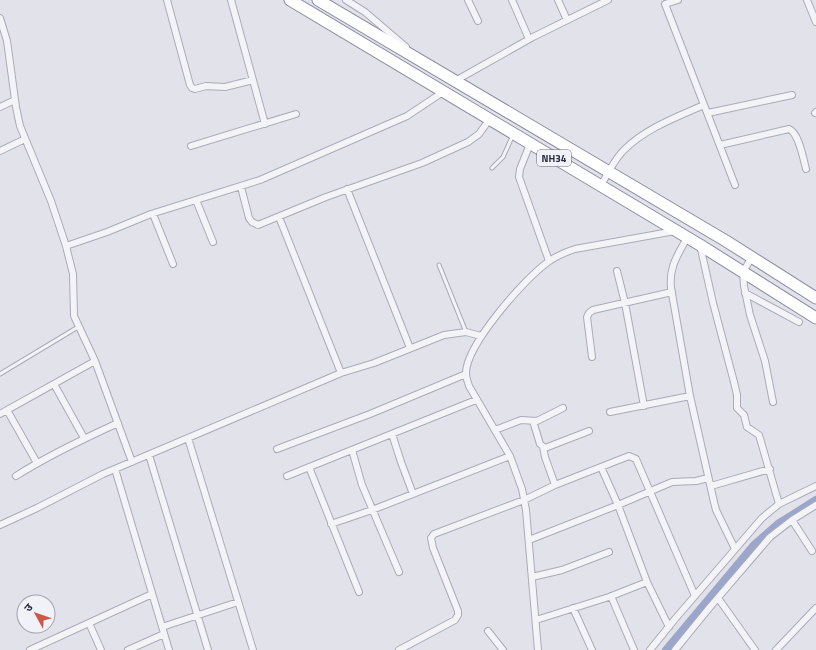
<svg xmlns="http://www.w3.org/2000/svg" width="816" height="650" viewBox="0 0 816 650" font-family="'Titillium Web','Noto Sans Devanagari',sans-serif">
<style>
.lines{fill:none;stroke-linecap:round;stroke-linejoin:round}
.canal{stroke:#9ca6ca;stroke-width:8}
.lane-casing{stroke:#aaabb7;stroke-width:5}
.street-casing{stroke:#aaabb7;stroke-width:8}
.highway-casing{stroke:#898ba0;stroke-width:13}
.lane{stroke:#f4f4f8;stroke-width:3}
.street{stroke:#f4f4f8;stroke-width:6}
.highway{stroke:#fff;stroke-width:11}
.labels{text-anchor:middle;stroke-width:3.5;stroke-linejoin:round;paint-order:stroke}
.shield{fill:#f1f2f7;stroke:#656778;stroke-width:1}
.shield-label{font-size:10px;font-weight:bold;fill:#292c41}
</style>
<rect width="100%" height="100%" fill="#e1e2ea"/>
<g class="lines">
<!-- canal -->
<path class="canal" d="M666 650 754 545 778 524 816 500"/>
<!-- lane casing -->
<g class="lane-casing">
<path id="lane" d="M492 168 503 157 513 135
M439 265 466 332
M0 374 78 327"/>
</g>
<!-- street casing -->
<g class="street-casing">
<path id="street" d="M167 0 190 85 192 88 195 89 206 86 225 87 253 80
M231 0 265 124
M346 0 365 12 406 47
M468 0 478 21
M512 0 529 39
M558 0 567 20
M678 0 665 4 735 185
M807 0 816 22
M0 18 7 41 16 107 20 126 51 201 66 246 73 274 74 316 95 361 132 462
M455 81 533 37 608 0
M0 107 15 100
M708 113 792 95
M815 113 816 112
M530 144 520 169 519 177 549 261
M720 145 789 129C799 133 803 158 806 169
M191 146 296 114
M0 151 25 139
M601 186C607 174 614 160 624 150 646 128 677 117 704 105
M241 187 249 218 252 222 258 225 326 197 422 163 468 142 479 134 489 120
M347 189 410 348
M196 200 213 242
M153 214 173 264
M279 217 341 373
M687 238C677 256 669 267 671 288L690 396 714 502 716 510 735 549
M700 245 713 303 734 382 737 395V408L744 415 747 427 759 435 779 504
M66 246 107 232 151 214 260 180 407 116 443 92
M752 257 743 272 744 286 750 315 765 361 773 402
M617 271 625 303 644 406
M745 293 799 322
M592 357 587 317 589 313 593 310 672 292
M54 384 84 438
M7 410 37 463
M610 412 690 396
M0 414 95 361
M533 421 540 444 545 448 589 431
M495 430 521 420 537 421 563 408
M392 434 401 462 413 494
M188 438 253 650
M543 447 545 457 555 485
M277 449 370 414 466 374
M352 450 362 485 399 572
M149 455 208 650
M309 467 359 592
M601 467 618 505 647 582 669 627
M115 469 169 650
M16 476C49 455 83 439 118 423
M287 476 476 400
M711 486 770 469
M792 520 812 551
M331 524 372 510 510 456
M0 525 37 508 103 474 341 373 374 363 444 335 466 332 481 336
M529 540 618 505 672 482 696 481 708 478
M532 577 562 570 609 552
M611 596 634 650
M718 598 755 650
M573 608 592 650
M536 620 609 597 647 582
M89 623 101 650
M162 627 238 602
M488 631 503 650
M30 650 152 594
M128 650 164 634
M399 650 455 620 458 615V611L433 548 431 538 434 534 524 500 555 485 629 456 636 459 695 596
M538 650 526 510 522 489 510 456 469 386C468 382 466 378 466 374 465 346 525 278 548 262 556 256 566 252 575 249L675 231
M650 650 675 619 762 518 779 504 816 486
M675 650 710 607 770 537 792 520 816 505
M776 650 816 608"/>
</g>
<!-- highway casing -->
<g class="highway-casing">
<path id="highway" d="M290 0 700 245 816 318
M318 0 726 241 816 298"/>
</g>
<!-- lane -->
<use href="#lane" class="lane"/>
<!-- street -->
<use href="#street" class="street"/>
<!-- highway -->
<use href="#highway" class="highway"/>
</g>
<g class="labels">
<!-- shield labels -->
<rect class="shield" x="537" y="150" width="34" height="16" rx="3"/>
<g class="shield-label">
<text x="554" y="162">NH34</text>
</g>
</g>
<!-- north arrow -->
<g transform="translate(36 614) rotate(310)"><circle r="19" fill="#f1f2f7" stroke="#a1a3ae"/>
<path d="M0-3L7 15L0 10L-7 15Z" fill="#ce5847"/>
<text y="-6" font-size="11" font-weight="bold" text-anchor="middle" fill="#292c41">उ</text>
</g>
</svg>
